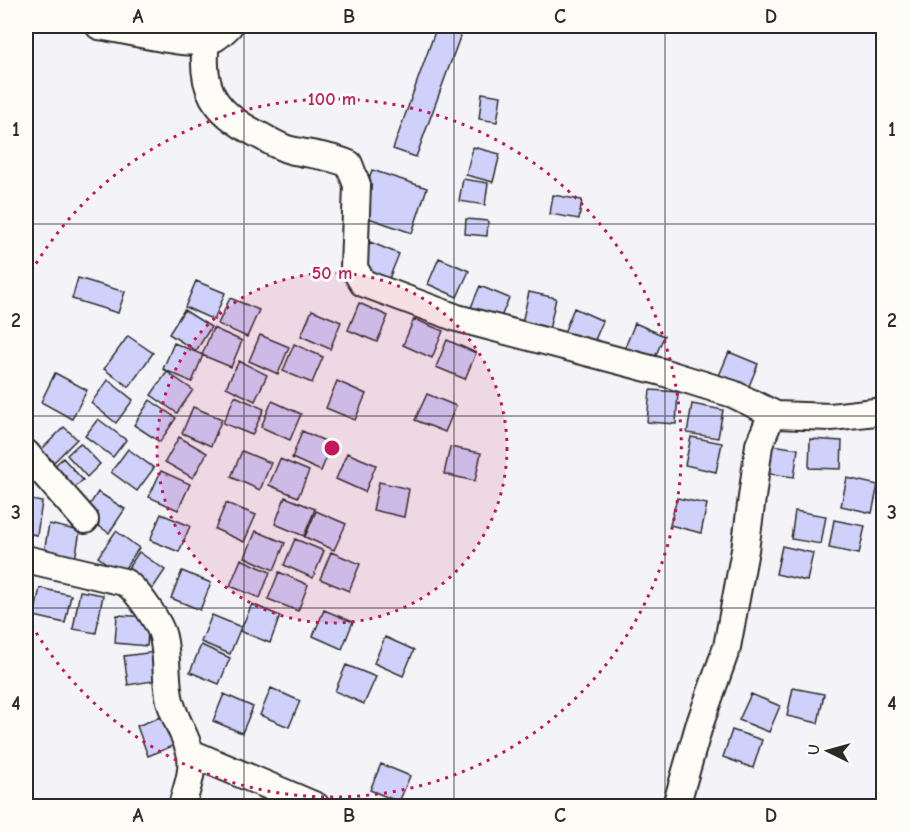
<svg xmlns="http://www.w3.org/2000/svg" width="909" height="832" viewBox="0 0 909 832" font-family="'Comic Neue',sans-serif">
<style>
.building{fill:#d0d1fa;stroke:#2b2b2b;stroke-width:1.5}
.lines{fill:none;stroke-linecap:round;stroke-linejoin:round}
.street-casing{stroke:#2b2b2b;stroke-width:30}
.street{stroke:#fdfcf7;stroke-width:26}
.grid{fill:none;stroke:#2b2b2b;stroke-width:1.5;stroke-opacity:0.55}
.ring{fill:none;stroke:#c2185b;stroke-width:3;stroke-dasharray:3 6}
.centre{fill:#c2185b;stroke:#fdfcf7;stroke-width:3}
.ring-label{font-size:18px;text-anchor:middle;font-weight:bold;fill:#c2185b;stroke:#fdfcf7;stroke-width:6;stroke-linejoin:round;paint-order:stroke}
.neatline{fill:none;stroke:#2b2b2b;stroke-width:2}
.grid-label{font-size:20px;text-anchor:middle;font-weight:bold;fill:#2b2b2b}
</style>
<rect width="100%" height="100%" fill="#f4f3f8"/>
<filter id="ink" filterUnits="userSpaceOnUse"><feTurbulence type="fractalNoise" baseFrequency=".0167" numOctaves="2"/><feDisplacementMap in="SourceGraphic" scale="12" xChannelSelector="R" yChannelSelector="G"/><feConvolveMatrix kernelMatrix="1 2 1 2 8 2 1 2 1" color-interpolation-filters="sRGB"/></filter>
<g filter="url(#ink)">
<!-- building -->
<path class="building" d="M437 26H464L416 157 393 149Z
M482 93 501 96 497 122 479 119Z
M473 147 500 154 493 182 466 175Z
M372 170 427 188 412 233 357 214Z
M463 179 488 183 485 205 459 201Z
M553 195 582 200 579 219 550 214Z
M466 219 488 221 487 236 465 234Z
M370 242 399 254 388 281 359 268Z
M439 258 469 271 457 297 428 284Z
M78 278 125 292 118 313 72 299Z
M196 281 225 293 214 320 185 307Z
M480 286 509 298 498 324 469 312Z
M529 292 556 298 549 330 522 323Z
M230 298 259 310 247 337 218 324Z
M359 303 388 316 377 342 348 330Z
M574 308 603 321 592 347 563 335Z
M184 310 211 327 196 351 169 334Z
M312 310 341 322 330 349 301 336Z
M414 319 443 331 432 358 403 345Z
M635 323 664 336 653 362 624 350Z
M213 328 242 341 231 367 202 355Z
M260 335 289 347 278 374 249 361Z
M128 336 153 353 129 387 104 369Z
M447 340 476 353 465 379 436 367Z
M174 343 203 355 192 382 163 369Z
M294 344 323 357 312 383 283 371Z
M729 352 758 364 747 391 718 378Z
M239 361 267 375 255 401 226 387Z
M167 372 193 390 177 413 151 395Z
M55 373 87 390 72 419 41 402Z
M108 380 133 400 116 423 91 403Z
M337 381 366 394 355 420 326 408Z
M650 390 678 392 676 424 647 422Z
M427 394 456 406 445 432 415 420Z
M235 396 264 409 252 435 223 423Z
M150 400 176 418 160 442 134 425Z
M272 401 301 414 290 440 261 427Z
M692 404 723 410 718 438 687 433Z
M193 407 222 419 211 446 182 433Z
M98 419 126 440 113 457 85 436Z
M64 427 77 439 54 462 41 450Z
M302 431 332 444 321 471 292 458Z
M179 437 207 453 193 478 165 462Z
M691 437 722 443 716 472 685 465Z
M810 439 842 441 841 469 809 468Z
M80 443 100 464 87 477 67 455Z
M767 444 798 449 794 477 763 473Z
M450 447 481 453 475 481 444 474Z
M128 449 154 468 137 491 111 472Z
M242 451 271 463 260 490 231 477Z
M347 453 376 465 365 492 336 479Z
M63 458 83 480 71 491 51 469Z
M280 459 309 471 298 497 269 485Z
M161 471 190 484 178 510 149 497Z
M847 478 878 485 872 513 841 506Z
M379 482 409 489 404 517 373 510Z
M98 492 125 509 109 533 83 515Z
M285 497 315 509 304 536 275 524Z
M677 498 707 504 701 533 670 525Z
M26 499 42 502 37 535 26 533Z
M226 503 256 515 244 542 215 529Z
M316 511 346 524 334 550 305 537Z
M795 511 826 516 821 544 791 539Z
M161 514 190 526 179 552 150 540Z
M834 520 865 526 859 554 829 548Z
M49 524 80 531 75 559 44 552Z
M116 531 139 548 121 574 98 557Z
M256 531 285 543 274 570 245 557Z
M295 539 324 551 313 578 284 565Z
M782 546 813 553 807 581 776 574Z
M139 552 165 570 149 594 123 575Z
M331 552 360 564 349 591 320 579Z
M241 559 270 572 260 598 230 586Z
M182 571 211 583 200 610 171 598Z
M279 572 308 585 298 611 268 599Z
M40 588 71 595 65 623 34 616Z
M80 591 103 595 96 633 73 629Z
M252 604 280 616 270 643 240 631Z
M324 610 353 622 342 649 313 636Z
M117 615 149 617 147 646 115 643Z
M212 615 241 627 230 654 201 642Z
M385 637 414 650 403 676 374 663Z
M201 645 230 658 219 684 190 672Z
M155 652 159 680 128 685 124 656Z
M346 665 376 677 364 704 335 691Z
M271 688 300 701 289 727 260 715Z
M793 688 824 694 818 723 787 716Z
M224 694 253 707 242 733 213 721Z
M751 694 780 706 769 732 739 720Z
M163 716 175 745 148 756 137 726Z
M732 730 762 740 753 768 723 757Z
M381 764 410 776 399 802 370 790Z"/>
<g class="lines">
<!-- street casing -->
<g class="street-casing">
<path id="street" d="M99 26C125 29 194 50 215 38 220 35 225 30 229 26
M206 41C200 89 214 112 257 134 267 139 279 147 290 150 312 155 328 155 349 164L357 185 354 268 363 283 457 318 662 372 733 394 776 415 831 417 884 411
M26 453 85 520
M26 559 124 582C136 588 160 623 163 637 168 658 165 680 170 701 175 720 186 736 190 752 195 769 186 790 182 806
M191 753 316 806
M676 806 699 726 727 647 745 550 759 445 769 421 776 415"/>
</g>
<!-- street -->
<use href="#street" class="street"/>
</g>
</g>
<!-- grid -->
<path class="grid" d="M244 26V806M454 26V806M665 26V806M26 224H884M26 416H884M26 608H884"/>
<!-- distance rings -->
<circle cx="332" cy="448" r="175" fill="#c2185b" fill-opacity=".12"/>
<g class="ring">
<circle cx="332" cy="448" r="175"/>
<path d="M27 279A349 349 0 1 1 27 617"/>
</g>
<circle cx="332" cy="448" r="9" class="centre"/>
<g class="ring-label">
<text x="332" y="105">100 m</text>
<text x="332" y="279">50 m</text>
</g>
<!-- margin -->
<rect width="909" height="832" fill="none" stroke="#fdfcf7" stroke-width="66"/>
<!-- north arrow -->
<g transform="translate(828 751) rotate(275)" stroke="#fdfcf7" stroke-width="4.5" paint-order="stroke">
<path d="M0-4.5L10 22L0 15L-10 22Z" fill="#2b2b2b"/>
<text y="-9" font-size="16" font-weight="bold" text-anchor="middle" fill="#2b2b2b">U</text>
</g>
<rect x="33" y="33" width="843" height="766" class="neatline"/>
<g class="grid-label">
<text x="138" y="23">A</text>
<text x="349" y="23">B</text>
<text x="560" y="23">C</text>
<text x="771" y="23">D</text>
<text x="16" y="136">1</text>
<text x="892" y="136">1</text>
<text x="16" y="327">2</text>
<text x="892" y="327">2</text>
<text x="16" y="519">3</text>
<text x="892" y="519">3</text>
<text x="16" y="710">4</text>
<text x="892" y="710">4</text>
<text x="138" y="822">A</text>
<text x="349" y="822">B</text>
<text x="560" y="822">C</text>
<text x="771" y="822">D</text>
</g>
</svg>
